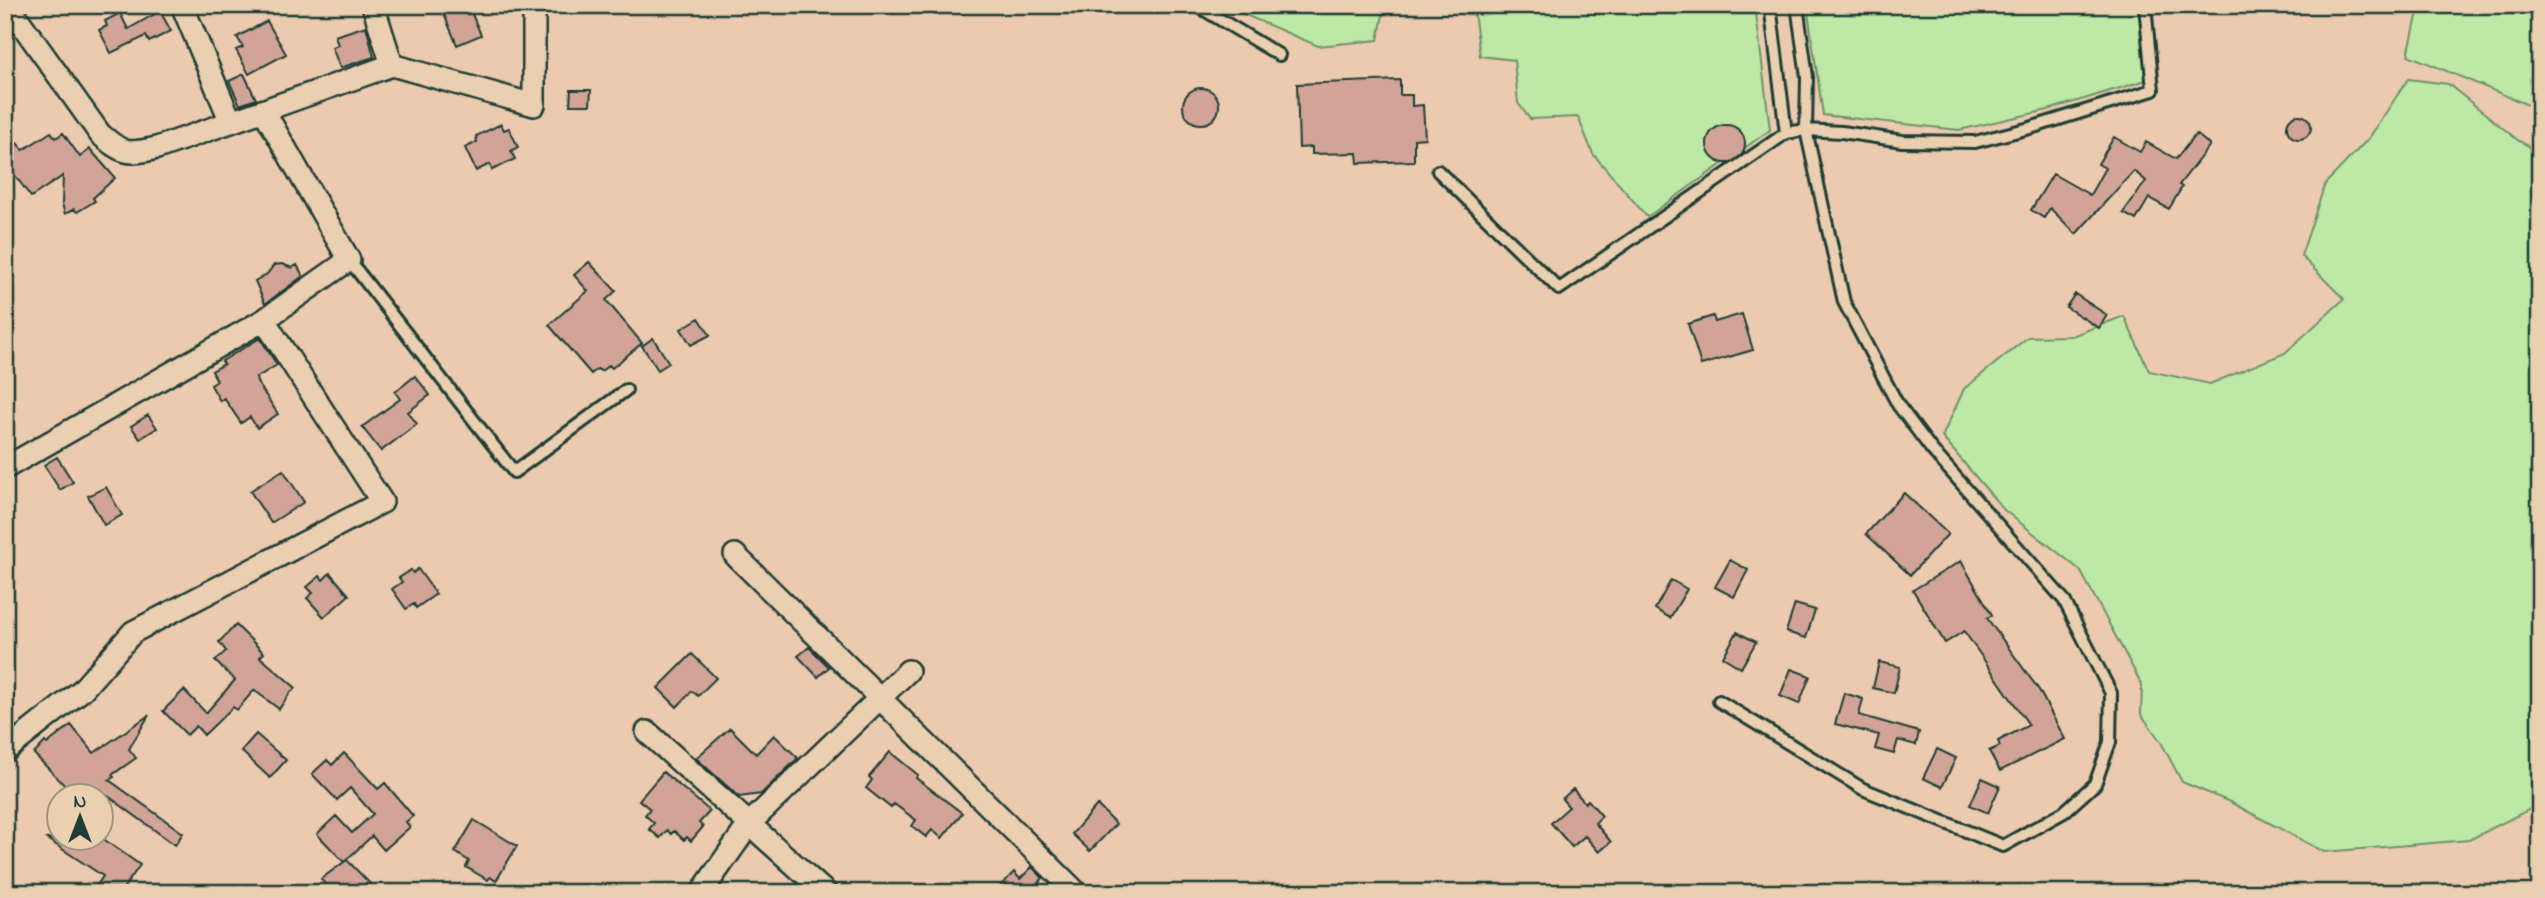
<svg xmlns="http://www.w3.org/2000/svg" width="2545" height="898" viewBox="0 0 2545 898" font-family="'Indie Flower',sans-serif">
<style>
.green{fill:#bee8a5;stroke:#6e926c;stroke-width:2}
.building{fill:#d1a497;stroke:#1f3d34;stroke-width:2}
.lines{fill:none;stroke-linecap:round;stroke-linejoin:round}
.service-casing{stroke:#1f3d34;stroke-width:16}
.minor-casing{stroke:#1f3d34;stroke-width:26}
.service{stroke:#eacfb1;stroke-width:10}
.minor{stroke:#eacfb1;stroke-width:21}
</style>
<rect width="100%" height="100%" fill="#ebcaaf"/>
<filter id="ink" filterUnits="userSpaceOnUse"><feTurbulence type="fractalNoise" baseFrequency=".0143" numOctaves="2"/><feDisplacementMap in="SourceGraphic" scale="14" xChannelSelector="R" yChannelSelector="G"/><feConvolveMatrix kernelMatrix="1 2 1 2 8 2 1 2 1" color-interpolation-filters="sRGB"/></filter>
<g filter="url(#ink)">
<!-- green -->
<path class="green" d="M1222 5H1385L1378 40 1318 46Z
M1473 5H1755L1770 130 1647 217 1593 154 1578 117 1530 119 1518 103 1514 60 1480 56Z
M1807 5H2144L2156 77 2048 110 1959 130 1823 115Z
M2416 5H2540V110L2408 55 2418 12Z
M2408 79 2448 84 2519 141 2540 152V602L2530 612 2540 625V804L2469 840 2324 852 2230 802 2182 782 2161 742 2141 714 2142 685 2080 570 2004 510 1942 437 1964 389 2028 337 2072 336 2124 316 2149 371 2210 384 2285 353 2344 299 2301 256 2325 184 2369 138Z"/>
<!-- building -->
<path class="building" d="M458 5H468L481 35 457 45 443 12Z
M160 11 171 31 149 42 146 36 111 53 99 30 107 26 105 21 120 13 128 29Z
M267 21 286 54 249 74 236 50 243 47 237 37Z
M366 26 374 57 340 68 332 47 338 45 335 36Z
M244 74 256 99 240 105 229 81Z
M1400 80V95H1412V106L1423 105 1425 138 1414 139V161L1358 163 1357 153 1312 154V147L1299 148 1297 84Z
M1183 106a18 18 0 1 1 36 0a18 18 0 1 1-36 0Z
M571 90H591L590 105H570Z
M2287 127a12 12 0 1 1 24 0a12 12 0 1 1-24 0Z
M501 124 504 130 509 128 518 147 511 151 515 159 492 170 490 164 476 171 465 148 477 142 476 136Z
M1707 144a19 19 0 1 1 38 0a19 19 0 1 1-38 0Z
M51 132 56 138 63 133 80 157 90 149 115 178 93 198 95 201 77 212 74 209 65 214 62 204 63 176 31 197 5 162V150L15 141 23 150Z
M2196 134 2210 145 2179 185 2182 187 2169 209 2149 198 2136 220 2123 213 2146 181 2134 171 2076 234 2050 208 2044 218 2031 210 2053 174 2090 195 2105 168 2098 164 2114 137 2140 152 2146 142 2176 159Z
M589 262 616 291 606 300 642 343 612 368 609 365 601 371 597 369 591 374 549 325 588 291 574 275Z
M282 264 292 268 297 265 303 276 265 304 255 281 267 274 274 265Z
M2075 294 2107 315 2099 328 2066 307Z
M1742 314 1753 350 1701 365 1688 324 1713 316 1715 322Z
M699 318 710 335 691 345 681 329Z
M260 338 277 365 256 378 257 382 278 414 257 428 250 417 241 423 224 398 220 401 211 385 217 381 212 371 224 364 222 361Z
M653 338 669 363 658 370 642 346Z
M415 376 430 395 408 412 417 424 381 451 362 427 400 399 395 392Z
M148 415 157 428 140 439 131 426Z
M57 457 73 482 60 490 44 465Z
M283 470 304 502 271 523 250 491Z
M106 487 122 515 104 525 88 496Z
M1904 493 1948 534 1910 575 1866 534Z
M1730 560 1748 570 1734 597 1715 587Z
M1961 561 1992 615 1987 618 2039 690 2065 739 2000 771 1989 751 2000 746 1998 741 2029 725 1964 631 1945 643 1913 590Z
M418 569 436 594 416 608 414 604 406 609 392 589 402 582 399 578 411 570 413 573Z
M330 573 349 595 324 617 307 598 313 593 307 587 320 576 323 580Z
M1671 580 1687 589 1670 618 1655 609Z
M1795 604 1815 610 1806 638 1786 632Z
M236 625 264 653 260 657 296 688 291 692 279 709 254 690 237 710 233 707 204 735 196 726 187 735 163 711 184 690 206 713 235 680 215 661 226 651 219 642Z
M1737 632 1756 642 1741 668 1723 657Z
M809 647 829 667 818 677 798 656Z
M692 654 716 678 698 696 692 691 677 707 658 688Z
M1879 662 1900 667 1894 693 1873 688Z
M1791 669 1810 676 1799 704 1780 696Z
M1844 693 1863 699 1859 715 1919 732 1916 745 1898 740 1894 754 1875 749 1879 735 1835 724Z
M149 715 129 749 136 758 112 775 114 777 109 780 183 833 175 845 108 796H75L34 754 45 742 47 744 71 725 94 753Z
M730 728 756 754 774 735 798 758 761 794 739 797 696 758Z
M256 734 286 760 270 778 241 751Z
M1937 749 1956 758 1942 787 1923 778Z
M890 752 918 775 916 778 962 813 942 838 932 830 926 837 912 826 916 820 894 804 891 808 866 788 872 780 869 777Z
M344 753 378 789 385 783 413 816 406 822 410 827 384 850 372 836 344 862 347 860 379 893H332L321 879 344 862 317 834 336 816 352 833 373 814 350 788 337 800 312 774 327 760 332 765Z
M663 772 710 811 699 823 703 827 691 841 687 837 684 840 674 831 671 834 667 830 660 838 649 829 654 823 645 815 650 809 639 800Z
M1982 778 2000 786 1988 813 1970 805Z
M1573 789 1585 803 1588 800 1602 816 1595 823 1611 842 1599 852 1585 836 1572 847 1551 823 1569 807 1562 799Z
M1097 805 1116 824 1090 851 1072 834Z
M474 820 517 846 496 881 490 877 488 880 466 867 469 861 455 852Z
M102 838 140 865 120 893H92L103 876 47 839Z
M1032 867 1043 878 1032 890 1035 893H994L1014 872 1020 879Z"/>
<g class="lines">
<!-- service casing -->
<g class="service-casing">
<path id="service" d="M1196 5 1279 55
M1797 5 1807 77 1806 130 1842 132 1902 141 1975 142 2030 128 2153 90 2145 5
M1438 171 1559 289 1786 133 1770 5
M349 260 514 472 626 390
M1719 701 1863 789 2003 846 2064 812 2095 784 2110 742 2111 693 2064 600 1932 450 1898 405 1844 302 1806 130 1786 133"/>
</g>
<!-- minor casing -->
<g class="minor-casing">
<path id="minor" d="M8 5 100 134C123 154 127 155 157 148L392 65 534 105V5
M182 5 231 122
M373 5 392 65
M5 468 264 320 349 260 264 111
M735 555 1077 893
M647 732 826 893
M5 751 82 690 133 632 382 502 264 320
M701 893 750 823 908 671"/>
</g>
<!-- service -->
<use href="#service" class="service"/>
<!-- minor -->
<use href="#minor" class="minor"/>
</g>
</g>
<!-- margin -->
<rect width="2545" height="898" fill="none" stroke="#eacfb1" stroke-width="28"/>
<rect x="14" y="14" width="2517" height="870" fill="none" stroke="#1f3d34" stroke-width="2.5" filter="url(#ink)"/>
<!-- north arrow -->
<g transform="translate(80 817)"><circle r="33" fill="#eacfb1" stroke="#99957f" stroke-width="2"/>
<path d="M0-5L12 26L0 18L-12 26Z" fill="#1f3d34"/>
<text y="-10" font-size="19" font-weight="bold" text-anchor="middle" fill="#1f3d34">N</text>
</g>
</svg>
